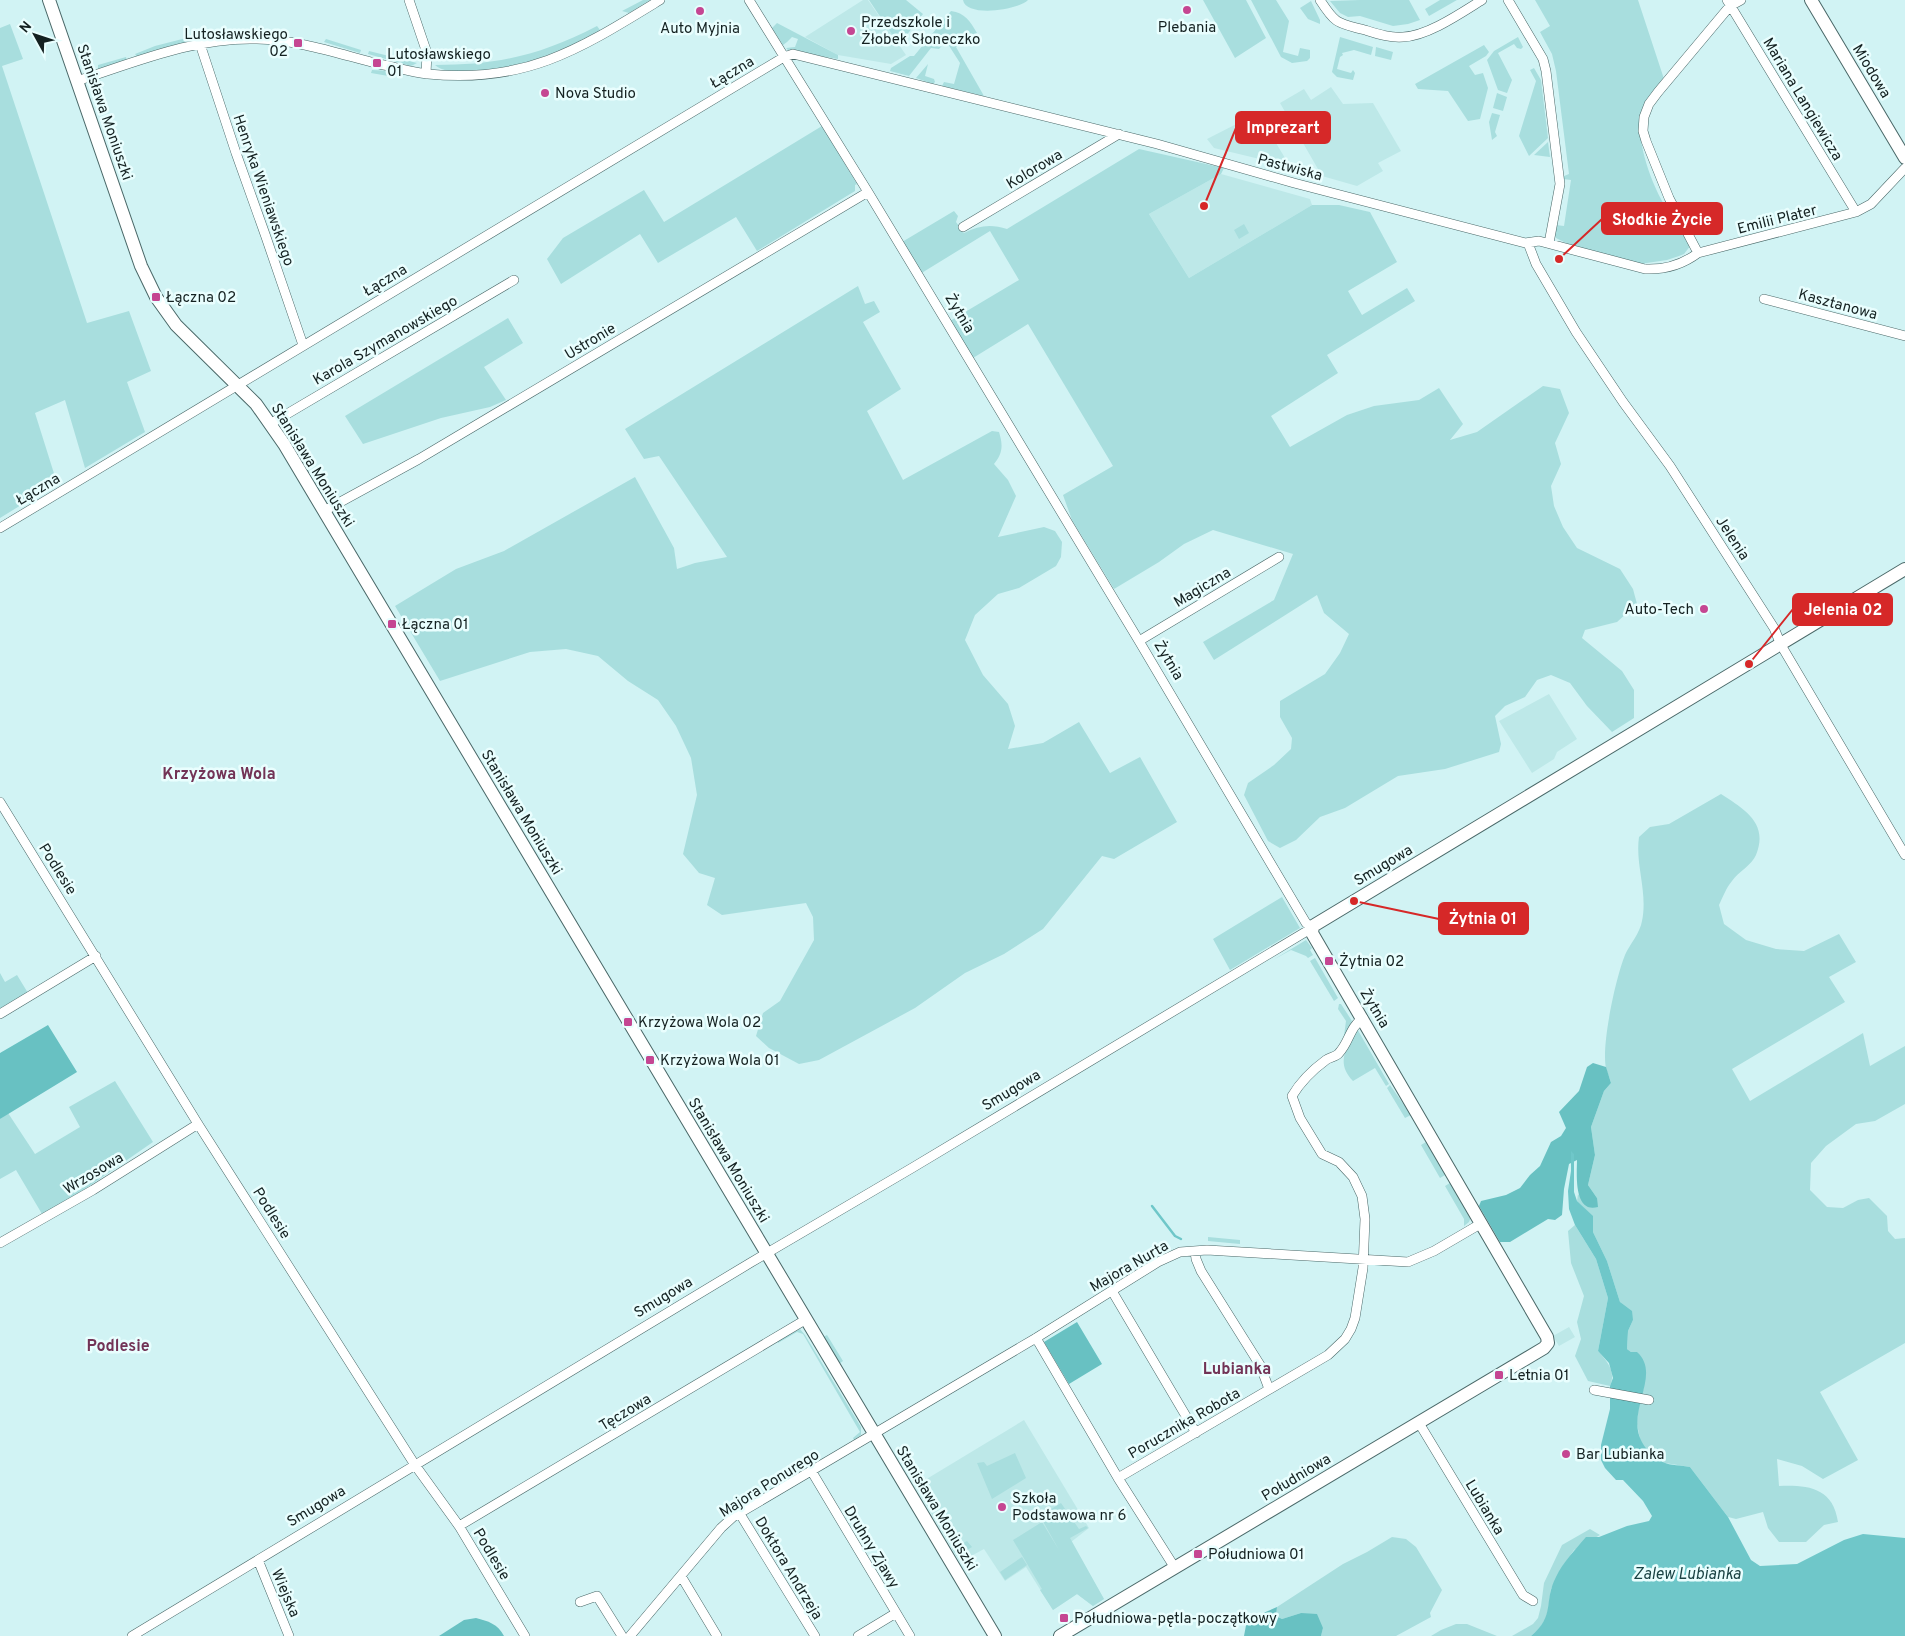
<svg xmlns="http://www.w3.org/2000/svg" width="1905" height="1636" viewBox="0 0 1905 1636" font-family="Overpass,sans-serif">
<style>
.built{fill:#bde8e8}
.green{fill:#a8dede}
.forest{fill:#68c1c2}
.water{fill:#6fc7c9}
.lines{fill:none;stroke-linecap:round;stroke-linejoin:round}
.stream{stroke:#6fc7c9;stroke-width:2.5}
.street-casing{stroke:#4a6868;stroke-width:10}
.secondary-casing{stroke:#4a6868;stroke-width:14}
.street{stroke:#fff;stroke-width:9}
.secondary{stroke:#fff;stroke-width:12}
.poi-dot{fill:#c54692;stroke:#e9fefe;stroke-width:2}
.labels{text-anchor:middle;stroke-width:5;stroke-linejoin:round;paint-order:stroke}
.poi-label{font-size:15px;fill:#142121;stroke:#e9fefe;text-anchor:start}
.street-label{font-size:15px;fill:#142121;stroke:#e9fefe}
.neighbourhood-label{font-size:16px;font-weight:bold;fill:#723356;stroke:#e9fefe}
.water-label{font-size:16px;font-style:italic;fill:#1a4344;stroke:#e9fefe}
.leader{fill:none;stroke:#d62828;stroke-width:2}
.callout-dot{fill:#d62828;stroke:#e9fefe;stroke-width:2}
.callout{fill:#d62828;stroke:#d62828;stroke-width:2}
.callout-label{font-size:16px;text-anchor:middle;font-weight:bold;fill:#fff}
</style>
<rect width="100%" height="100%" fill="#d1f3f4"/>
<!-- built -->
<path class="built" d="M863 0H868L906 55 891 64 838 55 805 37Z
M1331 87 1343 104 1373 103 1401 151 1378 163 1383 171 1357 186 1322 176 1280 103 1304 89 1311 100Z
M1258 113 1288 163 1289 166 1214 148 1207 139Z
M1221 174 1310 199 1312 205 1189 278 1149 214Z
M1549 694 1577 739 1557 752 1554 759 1532 773 1499 721Z
M1569 1327 1575 1337 1559 1346 1553 1336Z
M1024 1420 1089 1528 1071 1542 1104 1599 1093 1606 1077 1594 1053 1610 1026 1567 1005 1581 984 1549 960 1562 915 1486Z"/>
<!-- green -->
<path class="green" d="M643 0H650L629 13 622 11Z
M869 0H906L923 14 899 45Z
M963 0H1028C1019 10 966 18 963 0Z
M1203 0H1246L1266 38 1235 58Z
M1251 0H1276L1289 21 1283 52 1298 56 1300 48 1310 50V58L1307 61 1292 63 1281 57Z
M1360 0H1409L1420 20 1408 24 1393 26 1360 16 1348 17 1340 13 1330 1Z
M1440 0H1457L1429 16 1425 9Z
M1535 0H1638L1664 79C1655 88 1646 98 1642 110 1634 137 1651 183 1665 206 1673 219 1683 231 1691 245L1684 254 1679 256 1667 260 1640 264 1570 245 1556 238 1554 233 1556 225 1564 226 1571 180 1563 179 1564 176 1569 174 1556 71 1552 54 1540 32 1550 26Z
M1311 1 1320 20V24L1308 19 1300 8Z
M951 11C965 13 970 21 977 33L956 47 984 96 942 86 944 82 954 84 960 63 946 41 939 49 931 48 909 76 890 71 891 68 910 56H914Z
M777 23 838 55V59L789 51 786 48 795 47 798 39 792 37 787 42 783 45 772 28Z
M10 24 23 59 2 66 87 323 129 311 151 371 127 382 145 432 85 468 65 400 35 413 57 483 0 518V28Z
M597 26 600 30C559 53 523 67 476 71 462 72 446 74 435 65 498 65 541 55 597 26Z
M194 36V40L137 57 135 54 155 46Z
M1340 37 1373 47 1371 55 1354 50 1342 53 1343 55 1340 57 1337 69 1351 73 1353 70 1355 73 1353 80 1337 77 1332 72Z
M1518 37 1523 47 1521 49 1517 48 1514 44 1498 53 1512 80 1507 93 1498 90 1487 60 1494 51Z
M326 39 361 50 360 53 324 42Z
M1484 45 1489 52 1486 56 1469 66 1475 75 1483 73 1488 88 1480 119 1468 121 1448 91 1418 89 1415 84Z
M1376 47 1393 52 1391 60 1375 56Z
M369 51 417 63 411 66 368 54Z
M126 57 127 60 98 69V65Z
M928 64 925 76 934 79 935 82 933 84 916 78Z
M1534 68 1541 80 1548 138 1529 156 1519 136 1536 81 1530 70Z
M372 70 391 71 394 72V77L371 73Z
M1497 93 1507 97 1503 111 1493 108Z
M1492 113 1500 115 1495 132 1497 136 1492 140 1489 122Z
M822 126 857 184 855 185V191L757 251 736 217 658 263 640 234 561 284 547 259 563 238 644 190 664 222Z
M1548 142 1550 157 1534 155Z
M1139 149 1224 168 1221 174 1149 214 1189 278 1312 205H1339L1370 212 1397 262 1348 291 1362 315 1407 288 1415 301 1327 355 1338 373 1271 416 1290 447 1347 415 1374 406 1419 400 1439 388 1463 424 1450 440 1477 432 1543 386 1560 389 1569 413 1555 443 1561 464 1551 486 1554 506 1563 527 1577 548 1620 569 1633 589 1637 604 1617 622 1585 630 1582 638 1622 671 1634 690V718L1612 732 1587 706 1570 683 1551 675 1537 680 1525 697 1505 706 1495 716 1501 744 1499 752 1445 769 1398 776 1345 808 1320 817 1296 840 1280 848 1268 841 1244 795 1248 783 1274 765 1291 749 1292 738 1280 717V701L1325 674 1340 653 1349 634 1324 613 1317 595 1214 660 1203 642 1274 600 1293 554 1213 530 1184 544 1159 562 1114 589 1072 520 1063 495 1113 466 1028 324 973 358 950 321 1019 280 990 231 920 274 902 242 954 211 958 216 956 222 964 233C979 225 992 224 1007 229Z
M1244 224 1249 233 1239 239 1234 230Z
M858 286 865 304 874 301 880 312 863 322 901 389 867 411 903 480 992 431 999 432C1003 445 1003 453 994 464L1008 480 1016 496 998 537 1044 527 1055 531 1062 542 1061 557 1056 566 1019 588 998 594 975 615 965 640 983 675 1008 704 1015 726 1008 749 1043 743 1079 722 1110 773 1140 757 1177 822 1114 859 1102 856 1043 929 1004 954 965 973 915 1008 819 1060 799 1064 769 1048 756 1036 763 1013 780 1001 814 940 813 917 806 903 722 915 707 905 715 878 699 873 683 854 697 795 691 758 676 726 658 700 628 681 598 656 566 649 530 652 440 681 395 606 456 569 504 551 635 477 674 548 677 569 695 563 727 557 659 456 644 459 625 429Z
M508 318 523 343 484 367 506 400 490 407 441 418 363 444 345 416Z
M1721 794C1744 809 1769 823 1756 855 1752 865 1738 872 1732 881 1726 888 1723 897 1719 905L1724 924 1746 940 1776 949 1804 951 1839 934 1856 962 1829 977 1845 1002 1732 1069 1750 1101 1863 1033 1870 1066 1905 1046V1104L1875 1121 1856 1124 1826 1146 1811 1163 1810 1190 1827 1207 1843 1208 1858 1200 1869 1198 1887 1216 1888 1231 1895 1239 1905 1238V1343L1820 1392 1858 1460 1823 1479 1802 1466 1777 1459 1779 1486C1807 1485 1833 1487 1838 1522L1824 1525 1806 1542H1779L1768 1528 1763 1512 1736 1519 1728 1517 1690 1467 1665 1463 1641 1444 1637 1424 1638 1409 1644 1387 1631 1352 1627 1349 1628 1331 1633 1320 1620 1302 1607 1261 1593 1232V1222L1589 1213 1577 1201 1578 1194 1587 1206 1597 1198 1588 1185 1595 1155 1591 1127 1604 1091 1611 1083C1610 1078 1607 1073 1606 1068 1601 1045 1616 977 1625 955 1630 944 1640 933 1642 921 1648 892 1635 865 1639 837L1650 827 1669 824Z
M1282 897 1300 928 1230 970 1213 939Z
M1306 940 1312 948 1310 950 1313 955 1308 958 1306 956 1291 950 1273 960Z
M1315 958 1338 998 1334 1001 1310 961Z
M0 973 5 982 17 975 28 993 0 1010Z
M1339 1004H1341L1352 1021 1343 1043 1346 1021 1338 1009Z
M1356 1027 1389 1084 1386 1086 1375 1068 1353 1081C1335 1062 1347 1049 1356 1027Z
M115 1081 153 1142 85 1189 42 1214 16 1170 0 1179V1119L8 1113 35 1154 80 1127 69 1107Z
M1390 1085 1411 1115 1405 1118 1387 1088Z
M1426 1142 1445 1175 1440 1178 1421 1145Z
M1450 1183 1471 1217 1469 1222 1464 1226V1219L1445 1186Z
M1575 1225 1596 1259 1608 1298 1598 1351C1608 1362 1616 1372 1610 1386L1588 1381 1575 1356 1581 1339 1577 1322 1584 1296 1571 1263 1568 1231Z
M1208 1237 1240 1240V1244L1208 1241Z
M800 1329 805 1335 861 1427V1435L854 1440 853 1438 860 1432 803 1334 797 1332 778 1343 777 1341Z
M827 1335 843 1361 839 1364 823 1337Z
M1015 1453 1026 1478 992 1499 977 1463 984 1462 987 1466Z
M1061 1503 1079 1529 1086 1526 1088 1528 1070 1538 1104 1599 1093 1606 1077 1594 1053 1610 1040 1590 1042 1589 1013 1540 1042 1522 1059 1550 1040 1516Z
M1590 1529 1600 1535 1574 1550 1564 1564 1551 1589 1547 1617 1539 1629 1531 1636H1512L1533 1624 1538 1618 1541 1606 1544 1583 1562 1545Z
M1392 1537 1406 1539 1416 1547 1442 1590 1430 1613 1431 1617 1396 1636H1321L1323 1628 1301 1613 1282 1619 1276 1616 1277 1607 1343 1564 1367 1552Z
M967 1541 972 1547 957 1556 952 1549Z
M1022 1557 1027 1565 1005 1580 1000 1572Z
M1456 1624H1467L1497 1636H1431L1441 1630Z"/>
<!-- forest -->
<path class="forest" d="M48 1025 77 1072 0 1119V1053Z
M1593 1063 1606 1067 1611 1083 1604 1091 1591 1127 1595 1155 1588 1185 1597 1198 1598 1207C1573 1214 1577 1173 1577 1160L1569 1164 1564 1189 1562 1215 1555 1220 1548 1219 1510 1242H1500L1479 1206 1481 1201 1506 1195 1520 1188 1530 1175 1540 1166 1551 1142 1561 1136 1566 1128 1559 1112 1579 1091 1587 1067Z
M1077 1322 1102 1364 1069 1384 1044 1342Z
M1277 1607 1276 1616 1282 1619 1301 1613 1317 1614 1323 1628 1321 1636H1244L1247 1620Z
M476 1618C488 1621 498 1624 504 1636H439L464 1620Z"/>
<!-- water -->
<path class="water" d="M1571 1151 1574 1154V1192L1577 1201 1593 1216V1232L1607 1261 1620 1302 1632 1311 1633 1320 1628 1331 1627 1349 1631 1352H1637C1668 1380 1605 1428 1663 1462 1670 1466 1682 1465 1690 1467L1728 1517 1751 1560 1760 1566 1797 1564 1844 1540 1863 1534 1905 1538V1636H1531C1556 1615 1543 1602 1556 1577 1563 1562 1575 1550 1586 1537H1599L1627 1526 1649 1521 1652 1516 1643 1501 1623 1480H1616L1605 1468 1601 1460V1445L1610 1409V1386L1613 1378 1609 1363 1598 1351 1608 1298 1596 1259 1575 1225 1569 1209 1568 1191 1571 1171Z"/>
<g class="lines">
<!-- stream -->
<path class="stream" d="M1152 1206 1175 1236 1181 1239"/>
<!-- street casing -->
<g class="street-casing">
<path id="street" d="M409 0 427 53 426 74
M1320 0C1336 25 1338 23 1365 30 1378 34 1390 38 1403 37 1428 36 1461 13 1482 0
M1508 0 1543 59 1546 71 1560 184 1549 243
M1727 0 1856 212
M1741 0 1730 6 1658 92 1649 104 1644 117 1643 131 1646 141 1669 198 1698 253 1856 212 1871 204 1905 168
M200 44 236 153 266 237 303 345
M77 81C136 62 195 37 257 39 299 40 339 54 379 64 395 67 411 72 428 74 526 84 580 49 660 0
M963 227 1119 134
M1528 243 1536 264 1576 332 1623 402 1670 466 1774 628 1781 645 1905 855
M1764 299 1905 336
M270 424 514 280
M324 511 419 459 868 192
M0 528 784 57 793 54 1157 144 1294 183 1525 243 1539 241 1645 269C1666 270 1682 265 1698 253
M1139 641 1279 557
M0 802 198 1124 415 1465 459 1526 525 1636
M0 1014 96 956
M0 1243 93 1190 198 1124
M1195 1251 1196 1259 1201 1271 1260 1365 1269 1389
M1112 1291 1196 1433
M1036 1338 1118 1478 1175 1568
M1594 1390 1649 1400
M1419 1423 1523 1595 1533 1601
M812 1472 910 1636
M1118 1478 1328 1355 1345 1339 1351 1329 1355 1318 1363 1268 1365 1219 1362 1196 1353 1177 1339 1162 1322 1154 1300 1118 1292 1096C1301 1081 1311 1071 1326 1060 1330 1057 1336 1057 1339 1053 1350 1041 1349 1028 1363 1018
M740 1514 815 1636
M459 1526 805 1320
M258 1560 289 1636
M681 1576 717 1636
M580 1602 597 1596 622 1636
M132 1636 750 1263 912 1168 1312 928 1306 923 1139 641 868 192 749 0
M630 1636 721 1528 733 1517 1036 1338 1158 1262 1180 1252 1207 1250 1408 1262 1434 1251 1482 1223
M858 1636 896 1613"/>
</g>
<!-- secondary casing -->
<g class="secondary-casing">
<path id="secondary" d="M49 0 141 266 156 297 176 325 256 404 284 444 995 1636
M1811 0 1905 158
M1060 1636 1544 1348 1548 1343 1547 1337 1312 933 1313 926 1905 569"/>
</g>
<!-- street -->
<use href="#street" class="street"/>
<!-- secondary -->
<use href="#secondary" class="secondary"/>
</g>
<!-- markers -->
<g class="poi-dot">
<circle cx="1187" cy="10" r="5"/>
<circle cx="700" cy="11" r="5"/>
<circle cx="851" cy="31" r="5"/>
<rect x="293" y="38" width="10" height="10" rx="2.5"/>
<rect x="372" y="58" width="10" height="10" rx="2.5"/>
<circle cx="545" cy="93" r="5"/>
<rect x="151" y="292" width="10" height="10" rx="2.5"/>
<circle cx="1704" cy="609" r="5"/>
<rect x="387" y="619" width="10" height="10" rx="2.5"/>
<rect x="1324" y="956" width="10" height="10" rx="2.5"/>
<rect x="623" y="1017" width="10" height="10" rx="2.5"/>
<rect x="645" y="1055" width="10" height="10" rx="2.5"/>
<rect x="1494" y="1370" width="10" height="10" rx="2.5"/>
<circle cx="1566" cy="1454" r="5"/>
<circle cx="1002" cy="1507" r="5"/>
<rect x="1193" y="1549" width="10" height="10" rx="2.5"/>
<rect x="1059" y="1613" width="10" height="10" rx="2.5"/>
</g>
<g class="labels">
<!-- poi labels -->
<g class="poi-label">
<text x="861" y="27">Przedszkole i<tspan x="861" dy="17">Żłobek Słoneczko</tspan></text>
<text x="1187" y="32" text-anchor="middle">Plebania</text>
<text x="700" y="33" text-anchor="middle">Auto Myjnia</text>
<text x="288" y="39" text-anchor="end">Lutosławskiego<tspan x="288" dy="17">02</tspan></text>
<text x="387" y="59">Lutosławskiego<tspan x="387" dy="17">01</tspan></text>
<text x="555" y="98">Nova Studio</text>
<text x="166" y="302">Łączna 02</text>
<text x="1694" y="614" text-anchor="end">Auto-Tech</text>
<text x="402" y="629">Łączna 01</text>
<text x="1339" y="966">Żytnia 02</text>
<text x="638" y="1027">Krzyżowa Wola 02</text>
<text x="660" y="1065">Krzyżowa Wola 01</text>
<text x="1509" y="1380">Letnia 01</text>
<text x="1576" y="1459">Bar Lubianka</text>
<text x="1012" y="1503">Szkoła<tspan x="1012" dy="17">Podstawowa nr 6</tspan></text>
<text x="1208" y="1559">Południowa 01</text>
<text x="1074" y="1623">Południowa-pętla-początkowy</text>
</g>
<!-- street labels -->
<g class="street-label">
<text transform="translate(1872 71) rotate(59)" y="5">Miodowa</text>
<text transform="translate(732 72) rotate(-31)" y="5">Łączna</text>
<text transform="translate(1803 99) rotate(59)" y="5">Mariana Langiewicza</text>
<text transform="translate(105 112) rotate(71)" y="5">Stanisława Moniuszki</text>
<text transform="translate(1290 167) rotate(15)" y="5">Pastwiska</text>
<text transform="translate(1034 169) rotate(-31)" y="5">Kolorowa</text>
<text transform="translate(264 190) rotate(71)" y="5">Henryka Wieniawskiego</text>
<text transform="translate(1777 219) rotate(-14)" y="5">Emilii Plater</text>
<text transform="translate(385 280) rotate(-31)" y="5">Łączna</text>
<text transform="translate(1838 304) rotate(15)" y="5">Kasztanowa</text>
<text transform="translate(960 313) rotate(59)" y="5">Żytnia</text>
<text transform="translate(385 340) rotate(-30)" y="5">Karola Szymanowskiego</text>
<text transform="translate(590 341) rotate(-31)" y="5">Ustronie</text>
<text transform="translate(313 465) rotate(58)" y="5">Stanisława Moniuszki</text>
<text transform="translate(38 489) rotate(-31)" y="5">Łączna</text>
<text transform="translate(1733 538) rotate(57)" y="5">Jelenia</text>
<text transform="translate(1202 587) rotate(-31)" y="5">Magiczna</text>
<text transform="translate(1169 660) rotate(59)" y="5">Żytnia</text>
<text transform="translate(522 812) rotate(59)" y="5">Stanisława Moniuszki</text>
<text transform="translate(1383 865) rotate(-31)" y="5">Smugowa</text>
<text transform="translate(58 869) rotate(58)" y="5">Podlesie</text>
<text transform="translate(1375 1008) rotate(59)" y="5">Żytnia</text>
<text transform="translate(1011 1090) rotate(-31)" y="5">Smugowa</text>
<text transform="translate(729 1160) rotate(59)" y="5">Stanisława Moniuszki</text>
<text transform="translate(93 1173) rotate(-31)" y="5">Wrzosowa</text>
<text transform="translate(272 1213) rotate(58)" y="5">Podlesie</text>
<text transform="translate(1129 1266) rotate(-30)" y="5">Majora Nurta</text>
<text transform="translate(663 1297) rotate(-31)" y="5">Smugowa</text>
<text transform="translate(625 1412) rotate(-31)" y="5">Tęczowa</text>
<text transform="translate(1184 1423) rotate(-30)" y="5">Porucznika Robota</text>
<text transform="translate(1296 1477) rotate(-31)" y="5">Południowa</text>
<text transform="translate(769 1483) rotate(-32)" y="5">Majora Ponurego</text>
<text transform="translate(316 1506) rotate(-31)" y="5">Smugowa</text>
<text transform="translate(1485 1507) rotate(59)" y="5">Lubianka</text>
<text transform="translate(937 1508) rotate(59)" y="5">Stanisława Moniuszki</text>
<text transform="translate(872 1547) rotate(59)" y="5">Druhny Zjawy</text>
<text transform="translate(492 1554) rotate(59)" y="5">Podlesie</text>
<text transform="translate(789 1568) rotate(59)" y="5">Doktora Andrzeja</text>
<text transform="translate(286 1593) rotate(67)" y="5">Wiejska</text>
</g>
<!-- neighbourhood labels -->
<g class="neighbourhood-label">
<text x="219" y="779">Krzyżowa Wola</text>
<text x="118" y="1351">Podlesie</text>
<text x="1237" y="1374">Lubianka</text>
</g>
<!-- water labels -->
<g class="water-label">
<text x="1687" y="1579">Zalew Lubianka</text>
</g>
</g>
<!-- callouts -->
<path class="leader" d="M1204 206L1236 128M1559 259L1602 219M1749 664L1793 609M1354 901L1439 919"/>
<g class="callout-dot">
<circle cx="1204" cy="206" r="5"/>
<circle cx="1559" cy="259" r="5"/>
<circle cx="1749" cy="664" r="5"/>
<circle cx="1354" cy="901" r="5"/>
</g>
<g class="callout">
<rect x="1236" y="112" width="94" height="31" rx="5"/>
<rect x="1602" y="203" width="120" height="31" rx="5"/>
<rect x="1793" y="594" width="99" height="31" rx="5"/>
<rect x="1439" y="903" width="89" height="31" rx="5"/>
</g>
<g class="callout-label">
<text x="1283" y="133">Imprezart</text>
<text x="1662" y="225">Słodkie Życie</text>
<text x="1843" y="615">Jelenia 02</text>
<text x="1483" y="924">Żytnia 01</text>
</g>
<!-- north arrow -->
<g transform="translate(35 35) rotate(310)" stroke="#e9fefe" stroke-width="4" paint-order="stroke">
<path d="M0-4L9 19L0 12L-9 19Z" fill="#142121"/>
<text y="-8" font-size="14" font-weight="bold" text-anchor="middle" fill="#142121">N</text>
</g>
</svg>
